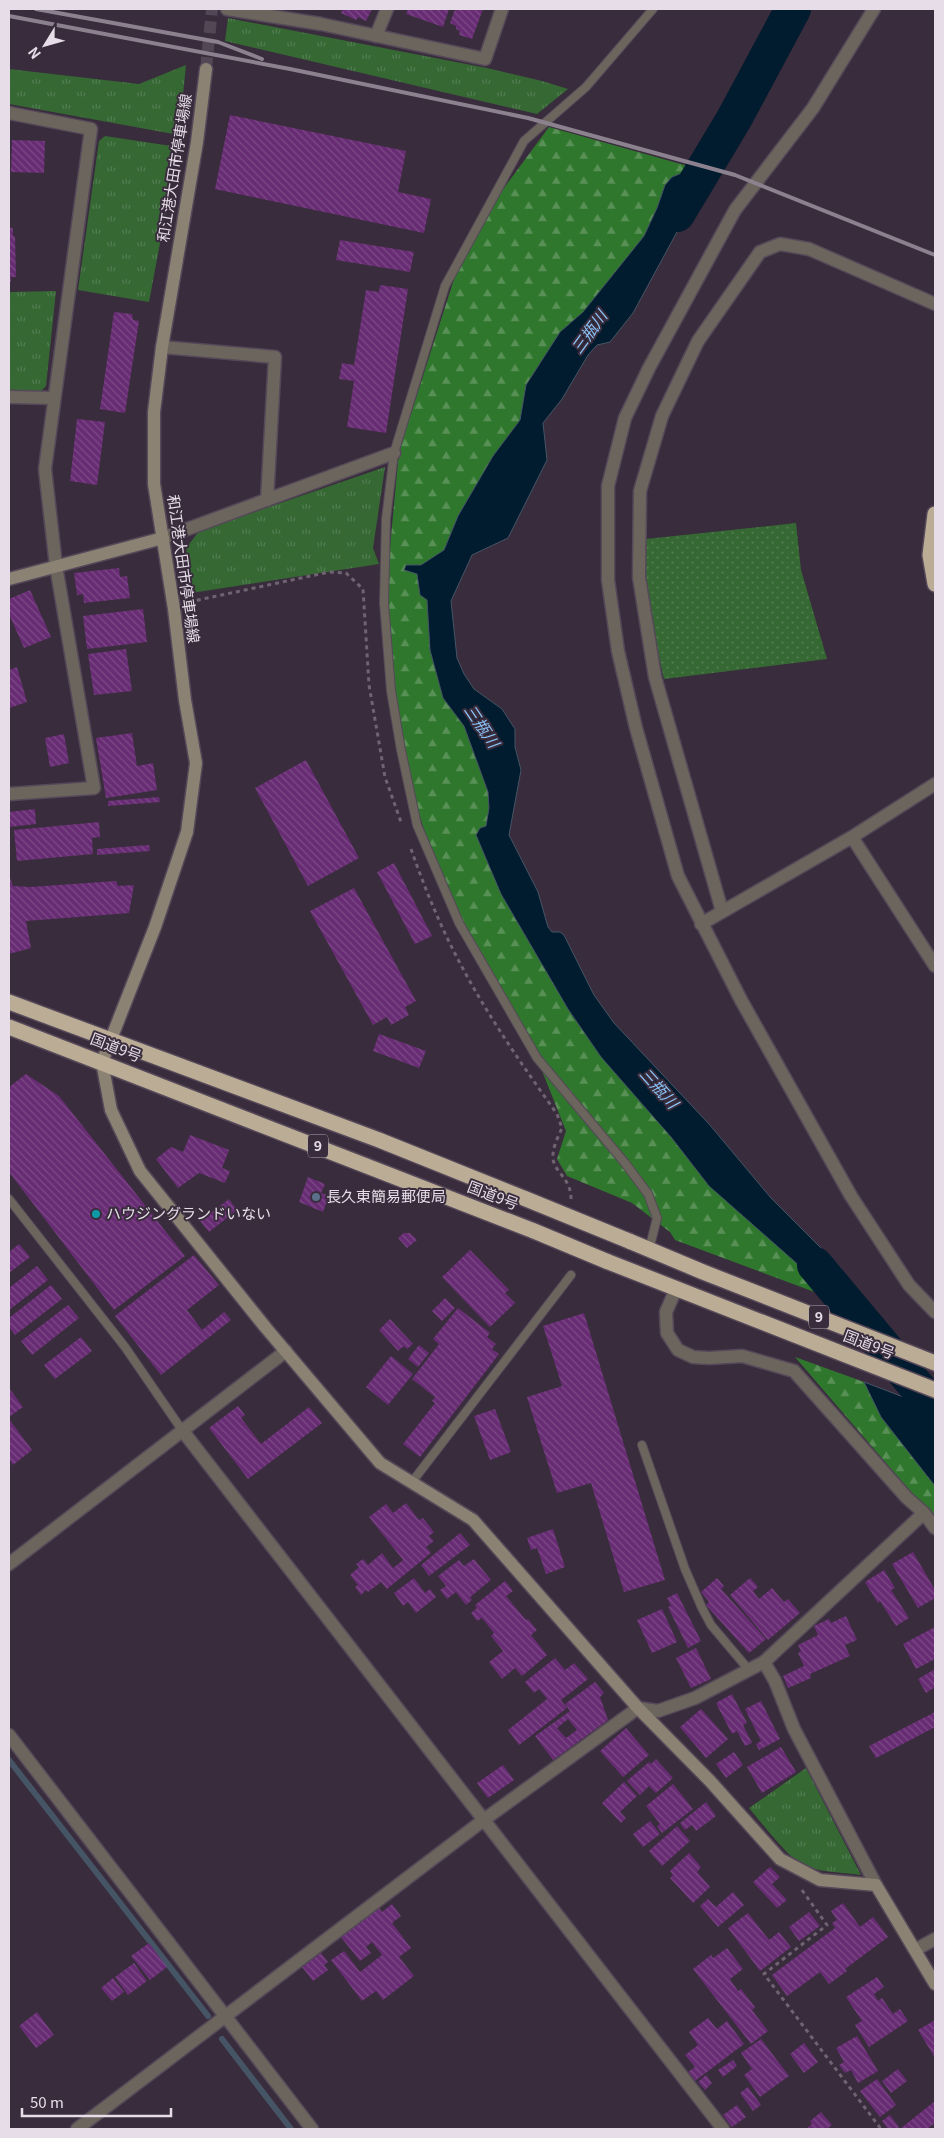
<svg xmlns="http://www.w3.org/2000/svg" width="944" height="2138" viewBox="0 0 944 2138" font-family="Georgia,'Noto Sans JP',serif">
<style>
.grass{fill:url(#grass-tufts)}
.forest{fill:url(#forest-firs)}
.park{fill:url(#park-dots)}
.water{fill:#011b2f;stroke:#465566}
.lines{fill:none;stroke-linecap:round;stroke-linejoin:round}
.stream{stroke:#465566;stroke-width:6}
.river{stroke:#011b2f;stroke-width:36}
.building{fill:url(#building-back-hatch);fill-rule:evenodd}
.secondary-tunnel{stroke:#534756;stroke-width:12;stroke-dasharray:12 6;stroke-linecap:butt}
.lane-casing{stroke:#554858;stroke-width:10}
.street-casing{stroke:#554858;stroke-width:15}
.secondary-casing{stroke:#554858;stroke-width:15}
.highway-casing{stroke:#554858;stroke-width:18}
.path{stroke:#706472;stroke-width:3;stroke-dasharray:4 4;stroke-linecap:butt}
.lane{stroke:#6b655d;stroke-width:8}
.street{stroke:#6b655d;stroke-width:12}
.secondary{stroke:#8b8274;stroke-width:12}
.highway{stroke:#bbac96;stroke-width:15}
.rail{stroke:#8c818f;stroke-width:4}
.highway-bridge-casing{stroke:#554858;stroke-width:18;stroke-linecap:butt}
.highway-bridge{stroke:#bbac96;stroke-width:15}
.service-dot{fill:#5c6f8a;stroke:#392c3c;stroke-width:2}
.culture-dot{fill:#0f9aa8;stroke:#392c3c;stroke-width:2}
.labels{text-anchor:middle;stroke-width:4;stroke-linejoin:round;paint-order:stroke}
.shield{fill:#392c3c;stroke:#b2a8b4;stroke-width:1}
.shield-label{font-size:14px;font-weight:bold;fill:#e6dde8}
.street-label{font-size:15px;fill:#e6dde8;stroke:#392c3c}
.poi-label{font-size:15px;fill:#e6dde8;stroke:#392c3c;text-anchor:start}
.water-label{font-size:16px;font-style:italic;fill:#8bc6fa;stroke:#392c3c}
</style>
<defs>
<pattern id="grass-tufts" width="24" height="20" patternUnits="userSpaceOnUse" patternTransform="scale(1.25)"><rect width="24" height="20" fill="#356833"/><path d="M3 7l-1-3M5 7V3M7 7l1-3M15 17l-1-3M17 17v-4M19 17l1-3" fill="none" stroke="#527d51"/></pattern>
<pattern id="forest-firs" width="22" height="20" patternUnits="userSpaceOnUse" patternTransform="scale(1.25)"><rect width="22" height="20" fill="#30772e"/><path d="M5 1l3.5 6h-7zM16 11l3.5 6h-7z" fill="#589056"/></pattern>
<pattern id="park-dots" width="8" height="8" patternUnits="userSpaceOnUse" patternTransform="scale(1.25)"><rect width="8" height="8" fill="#356833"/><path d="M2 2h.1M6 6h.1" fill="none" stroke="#527d51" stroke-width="1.8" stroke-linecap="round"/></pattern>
<pattern id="building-back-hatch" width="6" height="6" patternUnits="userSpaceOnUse" patternTransform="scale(1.25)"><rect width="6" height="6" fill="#672c73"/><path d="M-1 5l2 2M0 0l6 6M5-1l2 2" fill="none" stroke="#7d4a87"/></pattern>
</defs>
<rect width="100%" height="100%" fill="#392c3c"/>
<!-- grass -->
<path class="grass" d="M228 18 487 68 542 81 568 89 537 114 225 41Z
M186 65 179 135 9 104V69L139 84Z
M105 136 178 147 149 302 78 290 99 141Z
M56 291 46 386 40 392 9 390V292Z
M385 467 373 548 379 564 191 593 185 560 187 547 199 531Z
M806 1768 861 1875C842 1872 817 1873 800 1863 786 1855 760 1821 749 1808Z"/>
<!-- forest -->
<path class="forest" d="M549 127 695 168 690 174 682 173 672 177 665 185 657 208 644 236 583 312 560 332 526 385 521 420 493 456 458 516 444 550 421 565 417 574 420 595 427 600 430 650 443 698 464 726 488 792 489 808 486 826 476 835 501 894 568 1009 601 1057 671 1137 709 1186 819 1283 828 1297 675 1240 670 1232 632 1203 567 1176 557 1159 566 1131 527 1033 460 918 434 861 413 795 401 740 390 641 388 597 389 558 399 451 455 276 498 196Z
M795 1357 864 1382 881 1417 935 1486V1520Z"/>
<!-- park -->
<path class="park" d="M796 523 801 570 827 659 664 679 649 613 645 578 646 539Z"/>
<!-- water -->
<path class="water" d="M695 168 709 173 633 313 610 342 597 345 588 355 562 399 543 423 547 460 508 538 472 555 451 601 457 658 464 674 474 689 502 709 515 729V747L521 770 509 835 538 892 548 927 552 932H560L564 935 594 995 614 1023 709 1124 771 1198 839 1266 874 1314 828 1297 819 1283 709 1186 671 1137 601 1057 568 1009 501 894 476 835 480 828 486 826 489 808 488 792 464 726 443 698 430 650 427 600 420 595 417 574 404 570 406 565H421L444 550 458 516 493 456 520 420 526 385 560 332 583 312 644 236 657 208 665 185 672 177 682 173 690 174Z
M864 1382 935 1409V1486L881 1417Z"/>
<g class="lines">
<!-- stream -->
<path class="stream" d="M9 1760 208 2016
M222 2039 291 2129"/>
<!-- river -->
<path class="river" d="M677 214 734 119 793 9
M815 1265 923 1394 935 1415"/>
</g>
<!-- building -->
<path class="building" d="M343 9H372L366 21 358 17 356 20 341 13Z
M408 9H449L443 27 406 14Z
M455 9H483L472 39 459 35 460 31 456 29V26L450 23Z
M230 115 406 151 398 192 431 199 424 233 215 189Z
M12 140 45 141 44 173 11 172Z
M9 228H13V236H15L16 277H11V282H9Z
M340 240 414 252 410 272 336 260Z
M380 285 408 289 386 433 347 427 354 381 339 379 342 363 354 365 366 290 379 292Z
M114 312 132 314 133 320 139 321 125 413 100 409Z
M77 419 105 422 97 485 70 481Z
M119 568 120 577 127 576 130 598 84 603 83 594 77 595 74 573Z
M30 590 51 637 24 648 9 614V599Z
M143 609 147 642 87 649 83 616Z
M126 649 132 691 94 695 88 654Z
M17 667 27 702 9 708V670Z
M132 733 137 766 153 763 157 790 106 798 96 738Z
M64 734 69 763 50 767 45 738Z
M306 760 359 858 308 886 255 788Z
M159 797 160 802 108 806V801Z
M35 809 36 824 9 827V812Z
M99 822 100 837 92 838 93 854 17 861 14 830Z
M149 845 150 851 97 855V849Z
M394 863 432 936 415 944 377 872Z
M9 875 13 886 30 887 116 881 118 886 134 885 129 913 26 921 31 948 9 954Z
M354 888 416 1001 405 1007 409 1015 391 1025 387 1017 373 1025 310 911Z
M379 1034 426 1051 419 1068 373 1051Z
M26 1074 59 1096 185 1256 114 1310 9 1172V1087Z
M190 1135 229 1150 222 1168 230 1171 225 1183 199 1173 178 1188 156 1159 171 1147 183 1152Z
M308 1177 325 1184 321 1193 329 1196 323 1212 299 1202Z
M229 1199 237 1210 209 1232 200 1221Z
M404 1233H410L417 1240 407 1248 398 1238Z
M19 1244 30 1257 9 1273V1252Z
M470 1250 509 1290 505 1293 515 1303 490 1327 442 1277Z
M194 1255 219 1285 187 1310 202 1330 224 1312 231 1320 161 1375 115 1316Z
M37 1266 48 1280 9 1310V1288Z
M51 1285 62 1299 15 1335 9 1327V1318Z
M445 1298 455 1308 442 1321 432 1311Z
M68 1305 79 1318 32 1355 21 1341Z
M458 1308 490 1333 487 1337 496 1344 492 1349 499 1354 420 1457 403 1444 435 1403 432 1401 435 1397 412 1379 439 1344 433 1339Z
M584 1313 665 1580 624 1592 591 1483 557 1493 527 1397 562 1386 543 1326Z
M390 1319 413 1344 407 1349 404 1346 398 1351 379 1330Z
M81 1337 92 1351 55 1379 44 1365Z
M419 1345 429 1353 418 1367 408 1359Z
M391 1356 413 1374 388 1405 366 1387Z
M9 1388 23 1407 9 1417Z
M238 1406 245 1415 241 1418 261 1444 309 1407 322 1423 248 1479 209 1428Z
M495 1409 511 1452 490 1460 474 1416Z
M9 1419 32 1450 13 1465 9 1459Z
M406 1503 419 1520 423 1518 434 1532 429 1536 434 1541 426 1547 431 1553 387 1589 381 1582 368 1592 366 1590 361 1595 355 1587 358 1585 350 1575 359 1567 356 1564 363 1559 368 1565 382 1553 393 1568 403 1560 369 1517 386 1504 393 1513Z
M553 1529 565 1567 546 1574 537 1548 531 1550 527 1538Z
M460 1533 470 1545 429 1576 421 1565Z
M913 1552 935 1590V1598L918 1608 892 1564Z
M474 1559 491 1580 470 1597 472 1600 466 1605 456 1592 447 1599 440 1590 446 1586 438 1576 459 1560 464 1566Z
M884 1570 895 1588 891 1590 909 1618 896 1626 880 1601 878 1603 865 1582Z
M414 1578 425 1593 430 1589 436 1597 416 1613 408 1602 403 1606 394 1593Z
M717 1578 724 1586 721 1589 766 1639 749 1653 706 1605 709 1602 701 1592Z
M750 1578 758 1587 753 1591 759 1599 772 1588 784 1602 788 1599 800 1613 768 1640 730 1595Z
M505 1581 513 1591 506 1596 526 1620 528 1619 537 1630 531 1635 547 1655 522 1676 515 1668 502 1679 489 1662 503 1651 491 1636 494 1633 482 1618 477 1621 471 1613 477 1608 475 1605Z
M677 1593 701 1641 688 1648 668 1607 671 1606 667 1598Z
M662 1609 677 1642 652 1653 637 1620Z
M846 1616 857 1640 845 1645 850 1656 810 1674 811 1678 788 1688 783 1676 804 1666 798 1653 801 1651 798 1645 818 1635 814 1626 829 1619 831 1623Z
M935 1627V1659L916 1669 903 1644Z
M696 1648 711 1679 691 1688 676 1658Z
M555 1658 565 1670 574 1663 588 1679 561 1700 567 1708 519 1745 508 1730 547 1699 539 1689 534 1693 525 1682Z
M935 1669V1687L926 1693 918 1679Z
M595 1682 604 1693 600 1697 608 1720 553 1760 535 1736 570 1711 565 1704ZM568 1719 577 1730 566 1738 557 1728Z
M732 1694 747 1723 743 1725 752 1743 745 1746 737 1731 732 1734 716 1703Z
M761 1701 780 1739 759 1750 756 1744 761 1741 745 1709Z
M701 1709 728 1739 706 1758 680 1727Z
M935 1712V1727L876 1758 869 1746Z
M626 1728 649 1755 623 1777 600 1751Z
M781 1747 796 1772 762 1793 747 1767Z
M734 1752 743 1765 726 1778 716 1764Z
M656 1759 673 1778 656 1793 649 1786 640 1795 627 1781 649 1762 651 1764Z
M503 1765 514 1780 488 1798 477 1783Z
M624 1782 637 1796 620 1812 626 1818 621 1823 602 1803Z
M673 1784 693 1809 662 1833 657 1826 660 1824 646 1806Z
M706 1802 716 1816 696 1831 692 1825 685 1830 680 1823Z
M650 1821 660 1834 643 1847 633 1834Z
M677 1826 690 1841 662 1866 649 1851Z
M689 1853 701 1867 697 1872 710 1887 693 1903 670 1878 673 1875 670 1871Z
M770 1867 780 1877 772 1884 787 1900 777 1908 753 1882Z
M733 1892 744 1905 718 1927 700 1906 708 1899 716 1907Z
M843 1903 860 1927 873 1917 888 1937 845 1969 847 1971 829 1984 820 1972 787 1996 772 1975 835 1928 832 1923 837 1920 831 1911Z
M392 1904 401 1916 392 1923 411 1948 399 1957 414 1976 383 2000 376 1991 362 2001 331 1960 344 1951 360 1972 382 1955 372 1942 366 1947 371 1953 360 1961 340 1936 378 1907 382 1912Z
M809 1912 820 1926 799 1941 789 1927Z
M748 1913 769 1940 779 1932 791 1947 760 1971 728 1928Z
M149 1943 167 1967 150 1980 131 1956Z
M727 1948 743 1969 730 1979 738 1991 741 1989 755 2007 752 2010 768 2031 751 2044 693 1969 711 1955 713 1958Z
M321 1953 328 1962 324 1965 328 1970 313 1981 302 1967Z
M134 1963 147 1981 128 1995 115 1977Z
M877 1977 884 1987 874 1994 878 2001 882 1998 893 2014 900 2009 908 2021 869 2047 855 2025 862 2021 846 1997Z
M113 1978 124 1992 112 2001 101 1988Z
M37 2012 54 2035 36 2048 19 2026Z
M708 2018 717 2029 727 2021 744 2044 695 2081 688 2072 695 2067 685 2055 698 2045 689 2032Z
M935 2020V2058L918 2030Z
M857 2036 878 2071 858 2083 851 2070 845 2073 839 2065 844 2062 836 2048Z
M761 2039 789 2076 760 2097 744 2075 752 2069 741 2053Z
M804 2043 818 2062 804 2073 790 2054Z
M733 2060 737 2066 723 2077 718 2070Z
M898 2069 907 2081 891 2093 882 2081Z
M706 2075 712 2083 705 2090 698 2082Z
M877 2079 896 2105 880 2117 860 2091Z
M748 2087 761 2105 753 2111 740 2093Z
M935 2101V2123L927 2129H900Z
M737 2105 746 2117 732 2127 723 2115Z
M821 2112 832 2125 827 2129H806L812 2124 810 2121Z
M890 2115 899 2127 897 2129H888L882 2121Z"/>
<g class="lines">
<!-- secondary-tunnel -->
<path class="secondary-tunnel" d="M206 69 212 9"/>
<!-- lane casing -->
<g class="lane-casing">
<path id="lane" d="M9 1199 125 1347 182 1430
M649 1250 657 1218 648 1194 625 1163 537 1058 459 923 417 825 401 750 391 691 384 603 386 519 394 453 445 286 524 141 586 87 653 9
M642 1445 685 1569 702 1608 711 1625 749 1670
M412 1482 571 1275"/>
</g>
<!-- street casing -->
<g class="street-casing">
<path id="street" d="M227 9 321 24 485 59 502 9
M874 9 813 108 735 210 649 368 625 418 608 486V580L618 651 636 728 678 876 741 1000 851 1196 909 1285 935 1312
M376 36 387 9
M9 113 91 129 45 469 56 566 94 788 9 794
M162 347 275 357 267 500
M9 397 54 398
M163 538 394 453
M935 784 852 837 935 966
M722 911 655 677 639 577 640 491 662 416 698 341 760 252 780 244 809 249 935 304
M701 924 852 837
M182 1430 723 2129
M924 1513 935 1528
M9 1564 286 1351
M764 1662 775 1681 794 1729 876 1885
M9 1735 312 2129
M915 1950 935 1939
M77 2129 485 1819 638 1708 658 1711 695 1698 764 1662 924 1513 907 1498 794 1371 742 1356 709 1358 693 1357 678 1350 667 1333 666 1312 676 1289"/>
</g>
<!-- secondary casing -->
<g class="secondary-casing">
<path id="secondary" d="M206 69 197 142 162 347 154 412V484L174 609 185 700 196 763 187 832 155 927 102 1062 111 1110 140 1171 266 1328 380 1463 473 1520 638 1708 710 1781 780 1859 820 1880 876 1885 935 1984
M9 579 163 538"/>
</g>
<!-- highway casing -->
<g class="highway-casing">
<path id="highway" d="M935 514 930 555 935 584
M9 1002 379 1140 526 1199
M9 1027 534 1231
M629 1241 703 1272 935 1363
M606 1261 935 1390"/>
</g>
<!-- path -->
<path class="path" d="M189 602 329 572 346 573 363 589 369 685 385 777 401 822
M411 849C425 889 441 928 461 965 489 1018 523 1066 557 1114L562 1128C558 1137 552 1148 553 1159 555 1173 571 1178 571 1199
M802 1890 827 1925 764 1974 881 2129"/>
<!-- lane -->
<use href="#lane" class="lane"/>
<!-- street -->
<use href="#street" class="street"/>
<!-- secondary -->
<use href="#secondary" class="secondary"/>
<!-- highway -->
<use href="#highway" class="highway"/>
<!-- rail -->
<path class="rail" d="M36 9 218 42 262 59
M9 16 290 69 528 118 735 175 935 255"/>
<!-- highway-bridge casing -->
<g class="highway-bridge-casing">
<path id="highway-bridge" d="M526 1199 629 1241
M534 1231 606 1261"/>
</g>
<!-- highway-bridge -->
<use href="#highway-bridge" class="highway-bridge"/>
</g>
<!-- markers -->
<circle class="service-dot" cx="316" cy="1197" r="5"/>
<circle class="culture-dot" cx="96" cy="1214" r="5"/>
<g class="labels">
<!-- shield labels -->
<g class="shield">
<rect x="308" y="1134.5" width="20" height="23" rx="4"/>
<rect x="809" y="1305.5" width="20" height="23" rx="4"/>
</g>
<g class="shield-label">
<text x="318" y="1151">9</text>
<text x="819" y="1322">9</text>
</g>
<!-- street labels -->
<g class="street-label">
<text transform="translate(175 168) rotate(-81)" y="5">和江港大田市停車場線</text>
<text transform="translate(183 569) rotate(82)" y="5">和江港大田市停車場線</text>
<text transform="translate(116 1048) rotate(21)" y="5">国道9号</text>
<text transform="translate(493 1196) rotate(21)" y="5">国道9号</text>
<text transform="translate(869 1345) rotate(21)" y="5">国道9号</text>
</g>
<!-- poi labels -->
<g class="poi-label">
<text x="326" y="1202">長久東簡易郵便局</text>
<text x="106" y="1219">ハウジングランドいない</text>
</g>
<!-- water labels -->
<g class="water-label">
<text transform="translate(589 332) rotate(-54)" y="6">三瓶川</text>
<text transform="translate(482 726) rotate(56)" y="6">三瓶川</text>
<text transform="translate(659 1088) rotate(48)" y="6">三瓶川</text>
</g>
</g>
<!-- border -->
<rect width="944" height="2138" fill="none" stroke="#e6dde8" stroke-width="20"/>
<!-- north arrow -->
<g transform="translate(45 45) rotate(233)" stroke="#392c3c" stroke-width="4" paint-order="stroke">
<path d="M0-4L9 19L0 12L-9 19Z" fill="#e6dde8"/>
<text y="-8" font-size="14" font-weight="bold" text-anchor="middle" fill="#e6dde8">N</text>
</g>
<!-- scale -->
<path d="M22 2108v8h149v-8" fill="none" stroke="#e6dde8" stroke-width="2.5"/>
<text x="30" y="2108" font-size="15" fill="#e6dde8" stroke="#392c3c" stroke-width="4" paint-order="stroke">50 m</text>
</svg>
